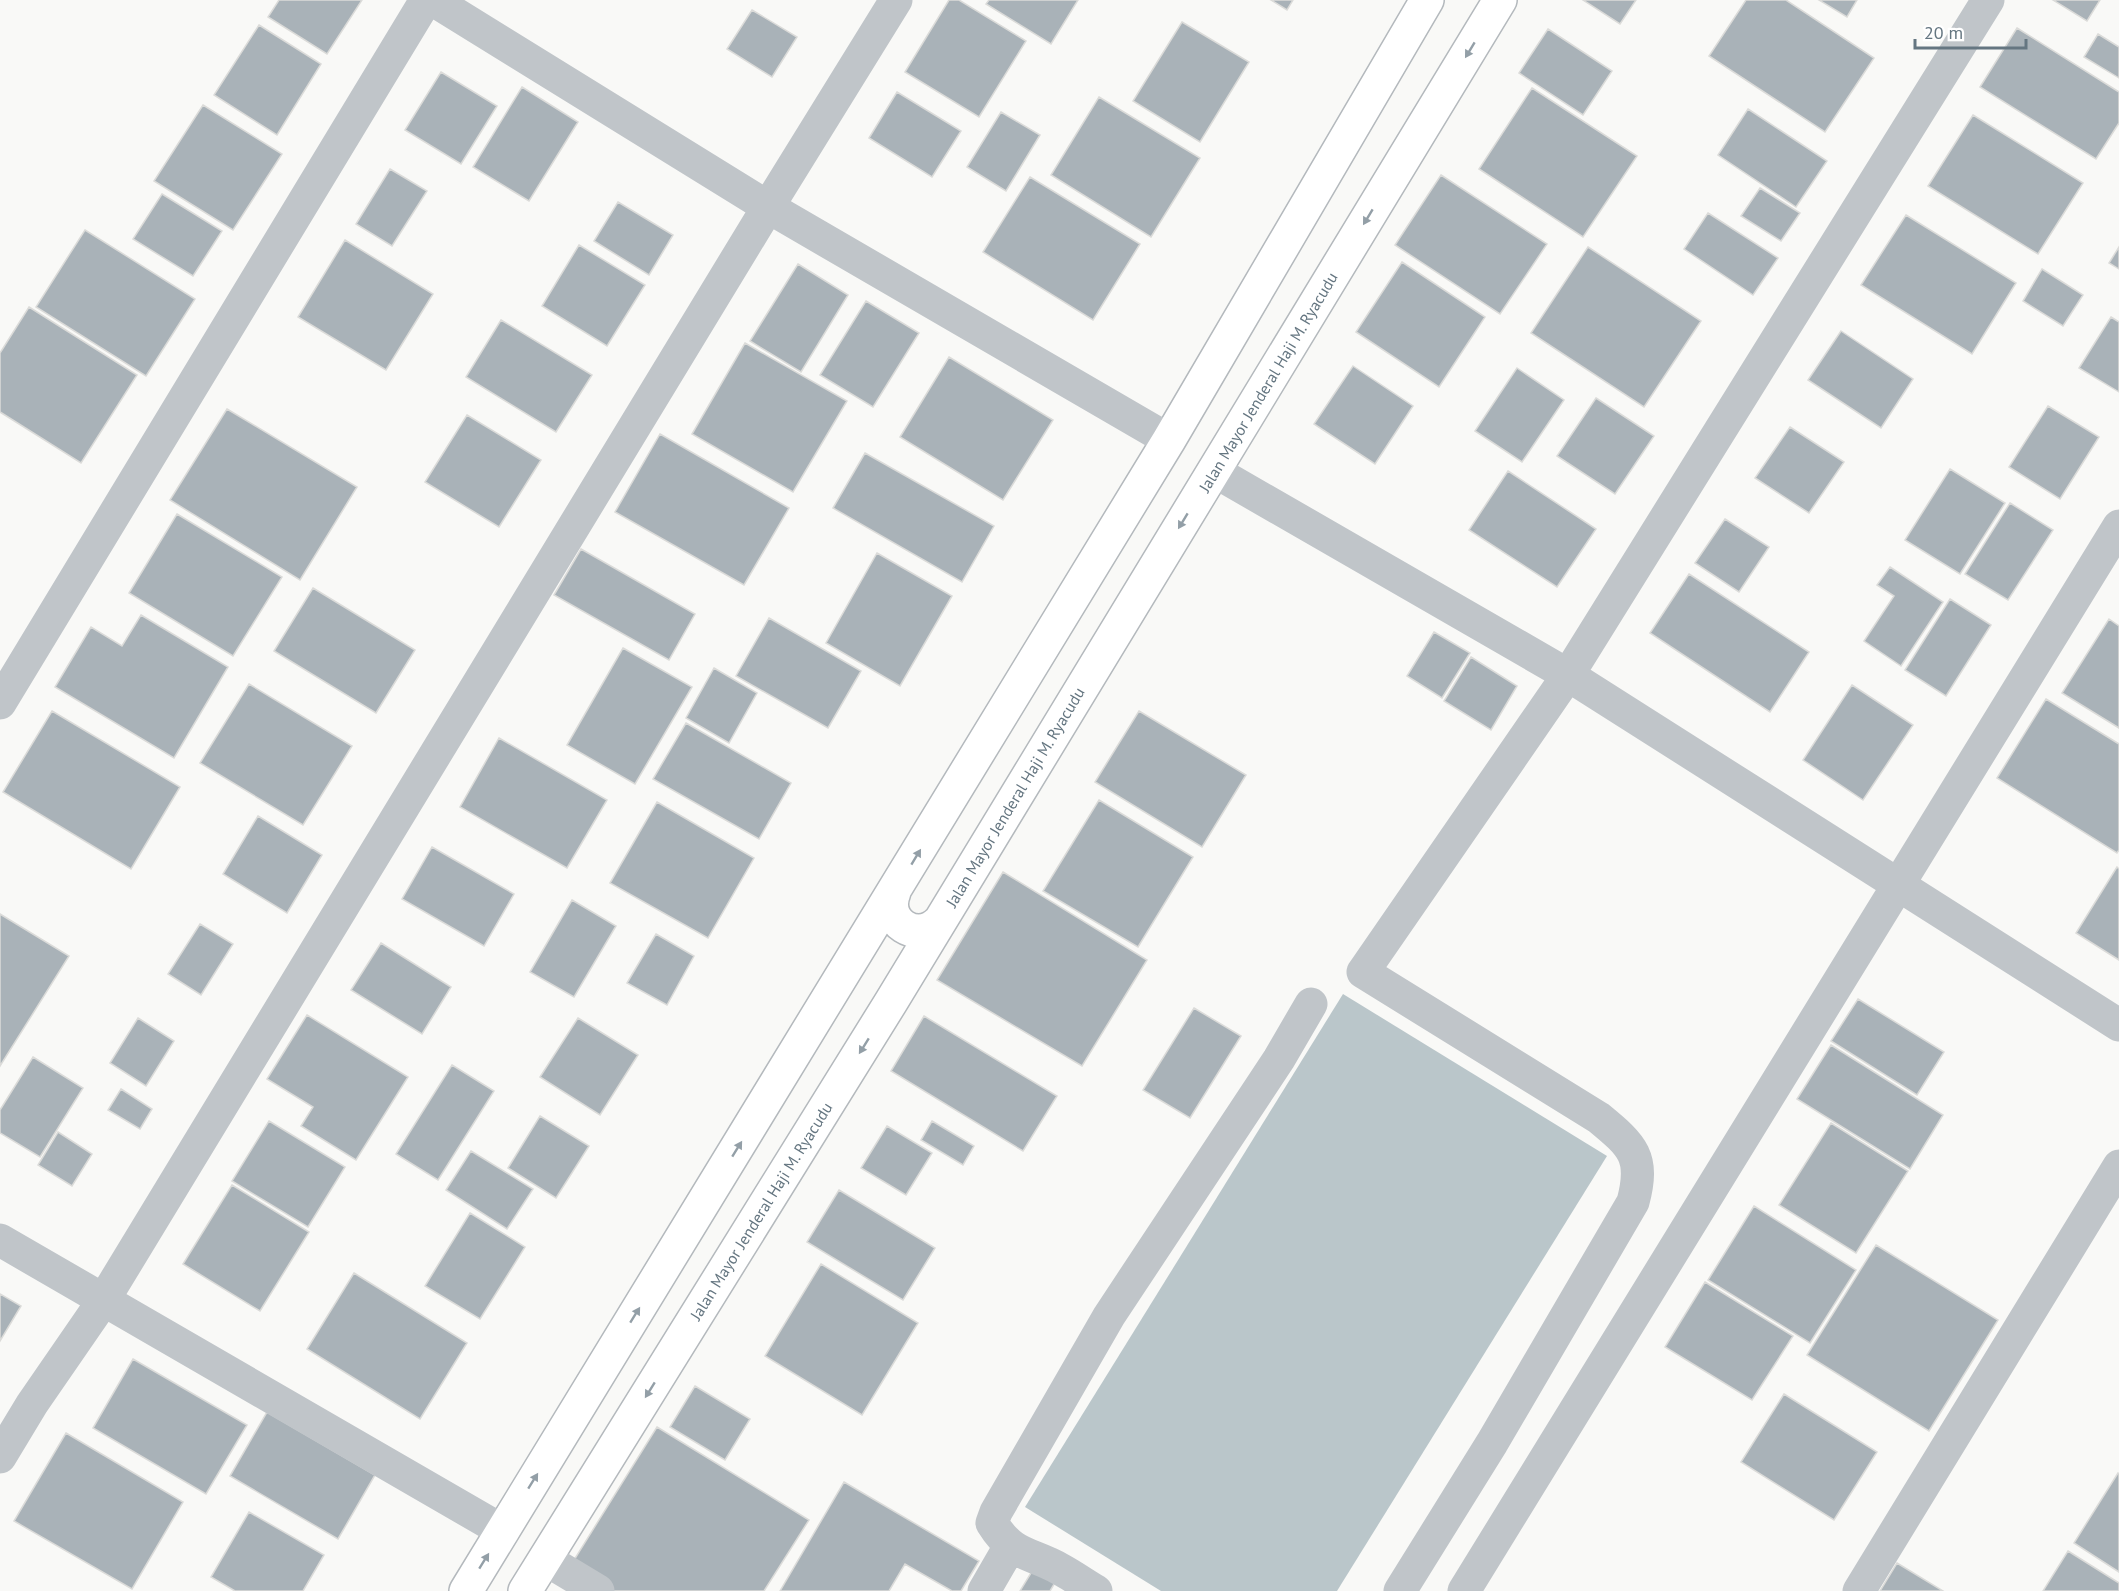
<svg xmlns="http://www.w3.org/2000/svg" width="2119" height="1591" viewBox="0 0 2119 1591" font-family="'PT Sans',sans-serif">
<style>
.water{fill:#bac6ca}
.building{fill:#a9b2b8;stroke:#dbdbd9;stroke-width:1.5}
.lines{fill:none;stroke-linecap:round;stroke-linejoin:round}
.major-casing{stroke:#b4b9bd;stroke-width:36}
.minor{stroke:#c0c5c9;stroke-width:33}
.major{stroke:#fff;stroke-width:33}
.oneway{fill:#939fa7}
.labels{text-anchor:middle;stroke-width:6;stroke-linejoin:round;paint-order:stroke}
.street-label{font-size:16px;fill:#657681;stroke:#fff}
</style>
<rect width="100%" height="100%" fill="#f9f9f7"/>
<!-- water -->
<path class="water" d="M1343 994 1607 1156 1337 1591H1161L1025 1507Z"/>
<!-- building -->
<path class="building" d="M279 0H362L327 54 268 17Z
M949 0H959L1026 41 979 117 905 72Z
M989 0H1078L1051 44 986 4Z
M1271 0H1293L1287 10Z
M1583 0H1636L1620 24Z
M1746 0H1786L1874 58 1825 132 1709 56Z
M1819 0H1857L1847 17Z
M2053 0H2100L2087 21Z
M752 10 797 37 772 77 727 49Z
M1182 22 1249 62 1200 142 1133 101Z
M259 25 321 64 277 135 214 95Z
M2017 28 2119 92V123L2096 159 1980 87Z
M1548 29 1612 71 1583 115 1519 73Z
M2098 34 2119 47V78L2084 57Z
M441 72 497 106 461 164 405 130Z
M522 87 578 122 529 201 473 167Z
M1532 88 1637 156 1583 237 1479 169Z
M897 92 961 131 932 177 869 138Z
M1099 97 1200 158 1151 237 1051 175Z
M203 105 282 154 233 230 154 181Z
M1748 109 1827 161 1796 207 1718 155Z
M1001 112 1040 135 1006 191 967 167Z
M1973 115 2083 183 2038 254 1928 186Z
M390 169 427 191 392 246 356 224Z
M1441 175 1547 244 1500 314 1395 245Z
M1030 177 1140 244 1093 320 983 252Z
M1760 188 1800 213 1781 241 1741 216Z
M162 194 222 231 193 276 133 239Z
M618 202 673 235 649 275 594 241Z
M1708 213 1778 258 1753 295 1684 249Z
M1906 215 2016 283 1972 354 1861 285Z
M85 230 195 299 146 376 36 307Z
M345 240 433 294 386 370 298 317Z
M579 245 645 285 607 346 542 306Z
M1588 247 1701 321 1644 407 1531 333Z
M2119 247V269L2109 263Z
M1402 262 1485 317 1439 387 1356 332Z
M798 264 848 295 801 372 750 341Z
M2042 269 2083 295 2063 326 2023 301Z
M866 301 919 333 873 407 820 375Z
M29 307 137 375 81 463 0 412V353Z
M2111 317 2119 322V392L2079 368Z
M501 320 592 375 556 432 466 377Z
M1841 331 1913 379 1881 428 1808 380Z
M745 343 847 401 793 492 692 434Z
M949 357 1053 420 1003 500 900 437Z
M1353 366 1413 406 1375 464 1314 424Z
M1517 368 1564 400 1522 462 1475 431Z
M1596 398 1654 436 1615 494 1557 456Z
M2048 406 2099 437 2060 499 2009 467Z
M227 409 357 487 300 580 170 500Z
M467 415 541 460 499 527 425 482Z
M1790 427 1844 462 1809 513 1755 478Z
M660 434 789 508 744 585 615 512Z
M865 453 994 526 962 582 833 508Z
M1950 469 2005 503 1960 574 1905 540Z
M1508 471 1596 529 1557 587 1469 530Z
M2010 503 2053 530 2008 600 1965 574Z
M177 514 282 577 233 656 129 593Z
M1725 519 1769 547 1739 592 1695 563Z
M581 549 695 614 669 660 554 595Z
M877 553 952 596 900 686 826 643Z
M1890 567 1943 602 1901 666 1864 641 1894 596 1877 585Z
M1689 574 1809 652 1770 712 1650 633Z
M313 588 415 650 376 713 274 651Z
M1950 599 1991 625 1946 696 1905 670Z
M141 615 228 667 174 758 55 687 91 627 122 646Z
M769 618 861 671 828 728 736 676Z
M2109 619 2119 626V728L2062 693Z
M1434 632 1470 653 1442 698 1407 676Z
M623 648 692 687 635 784 567 745Z
M1471 657 1517 686 1491 730 1444 701Z
M714 668 757 693 729 743 686 718Z
M249 684 352 746 303 825 200 763Z
M1852 685 1913 725 1863 800 1803 760Z
M2046 699 2119 744V850L2117 853 1997 778Z
M52 711 180 787 131 869 3 792Z
M1139 711 1246 775 1202 847 1095 782Z
M686 723 791 783 759 839 653 779Z
M499 738 607 800 567 868 460 807Z
M1099 800 1193 857 1138 947 1043 891Z
M657 802 754 858 708 938 610 883Z
M258 816 322 855 287 913 223 874Z
M432 847 514 894 484 946 402 899Z
M2117 867 2119 869V960L2076 933Z
M1003 872 1147 960 1082 1066 937 980Z
M572 900 616 926 574 997 530 972Z
M0 914 69 956 0 1066Z
M200 924 233 944 201 995 168 974Z
M656 934 694 956 667 1005 627 983Z
M381 943 451 987 422 1034 351 990Z
M1858 999 1944 1052 1917 1095 1831 1041Z
M1194 1008 1241 1036 1190 1118 1143 1090Z
M307 1015 408 1077 356 1160 301 1126 313 1107 267 1079Z
M924 1016 1057 1096 1023 1151 891 1071Z
M138 1018 174 1041 146 1086 110 1063Z
M578 1018 638 1055 600 1115 540 1077Z
M1831 1045 1943 1115 1910 1169 1797 1099Z
M33 1057 83 1088 40 1157 0 1133V1110Z
M452 1065 494 1091 438 1180 396 1154Z
M121 1089 152 1109 140 1129 108 1110Z
M540 1116 589 1146 556 1198 508 1168Z
M269 1121 345 1167 308 1227 232 1181Z
M932 1121 974 1146 963 1165 921 1140Z
M1831 1123 1908 1171 1856 1253 1779 1205Z
M887 1126 932 1153 906 1195 861 1168Z
M58 1132 92 1154 72 1186 38 1165Z
M471 1151 533 1189 507 1229 446 1190Z
M232 1185 309 1232 260 1311 183 1264Z
M839 1190 935 1248 903 1300 807 1242Z
M1754 1206 1856 1270 1810 1343 1708 1280Z
M470 1213 525 1247 480 1319 425 1286Z
M1876 1245 1998 1320 1929 1431 1807 1355Z
M821 1264 918 1323 862 1415 765 1356Z
M354 1273 467 1343 420 1419 307 1349Z
M1705 1282 1793 1336 1752 1400 1665 1347Z
M0 1294 21 1306 0 1341Z
M133 1359 247 1425 206 1494 93 1428Z
M695 1386 750 1419 725 1460 670 1427Z
M1784 1394 1877 1452 1834 1520 1741 1462Z
M267 1412 375 1475 338 1539 230 1476Z
M657 1427 809 1520 764 1591H606L569 1568Z
M66 1433 183 1502 132 1589 14 1521Z
M2118 1473 2119 1474V1572L2074 1543Z
M844 1482 979 1561 961 1591H952L905 1564 889 1591H780Z
M249 1512 324 1555 303 1591H235L211 1577Z
M2068 1551 2119 1583V1591H2043Z
M1897 1563 1943 1591H1880Z
M1034 1568 1056 1581 1050 1591H1020Z"/>
<g class="lines">
<!-- major casing -->
<g class="major-casing">
<path id="major" d="M894 892C882 922 917 944 939 922
M466 1591 1169 440 1427 0
M525 1591 891 1002 1500 0"/>
</g>
<!-- minor -->
<path class="minor" d="M433 0 768 207 1169 440
M1214 471 1568 675 2119 1025
M0 703 426 0
M0 1240 503 1531
M0 1457 32 1404 103 1301 768 207 896 0
M545 1559 598 1591
M984 1591 1010 1546
M1096 1591C1084 1584 1073 1576 1060 1569 1030 1552 1013 1557 992 1523L996 1512 1109 1316 1279 1059 1311 1004
M1400 1591 1492 1443 1633 1202C1645 1157 1633 1146 1599 1118L1363 972 1568 675 1988 0
M1464 1591 2119 526
M1859 1591 2119 1166"/>
<!-- major -->
<use href="#major" class="major"/>
</g>
<!-- one-way arrows -->
<defs><path id="oneway-solid" d="M-6-.8H1V-3.2L6.5 0L1 3.2V.8H-6Z" transform="scale(1.5)"/></defs>
<g class="oneway">
<use href="#oneway-solid" transform="translate(1470 50) rotate(121)"/>
<use href="#oneway-solid" transform="translate(1368 217) rotate(121)"/>
<use href="#oneway-solid" transform="translate(1183 521) rotate(121)"/>
<use href="#oneway-solid" transform="translate(916 857) rotate(-59)"/>
<use href="#oneway-solid" transform="translate(864 1046) rotate(122)"/>
<use href="#oneway-solid" transform="translate(737 1149) rotate(-58)"/>
<use href="#oneway-solid" transform="translate(635 1315) rotate(-58)"/>
<use href="#oneway-solid" transform="translate(650 1390) rotate(122)"/>
<use href="#oneway-solid" transform="translate(533 1481) rotate(-58)"/>
<use href="#oneway-solid" transform="translate(484 1561) rotate(-58)"/>
</g>
<g class="labels">
<!-- street labels -->
<g class="street-label">
<text transform="translate(1268 382) rotate(-59)" y="6">Jalan Mayor Jenderal Haji M. Ryacudu</text>
<text transform="translate(1015 797) rotate(-59)" y="6">Jalan Mayor Jenderal Haji M. Ryacudu</text>
<text transform="translate(761 1211) rotate(-58)" y="6">Jalan Mayor Jenderal Haji M. Ryacudu</text>
</g>
</g>
<!-- scale -->
<path d="M1915 39v9h111v-9" fill="none" stroke="#657681" stroke-width="3"/>
<text x="1924" y="39" font-size="18" fill="#657681" stroke="#ffffff" stroke-width="4.5" paint-order="stroke">20 m</text>
</svg>
